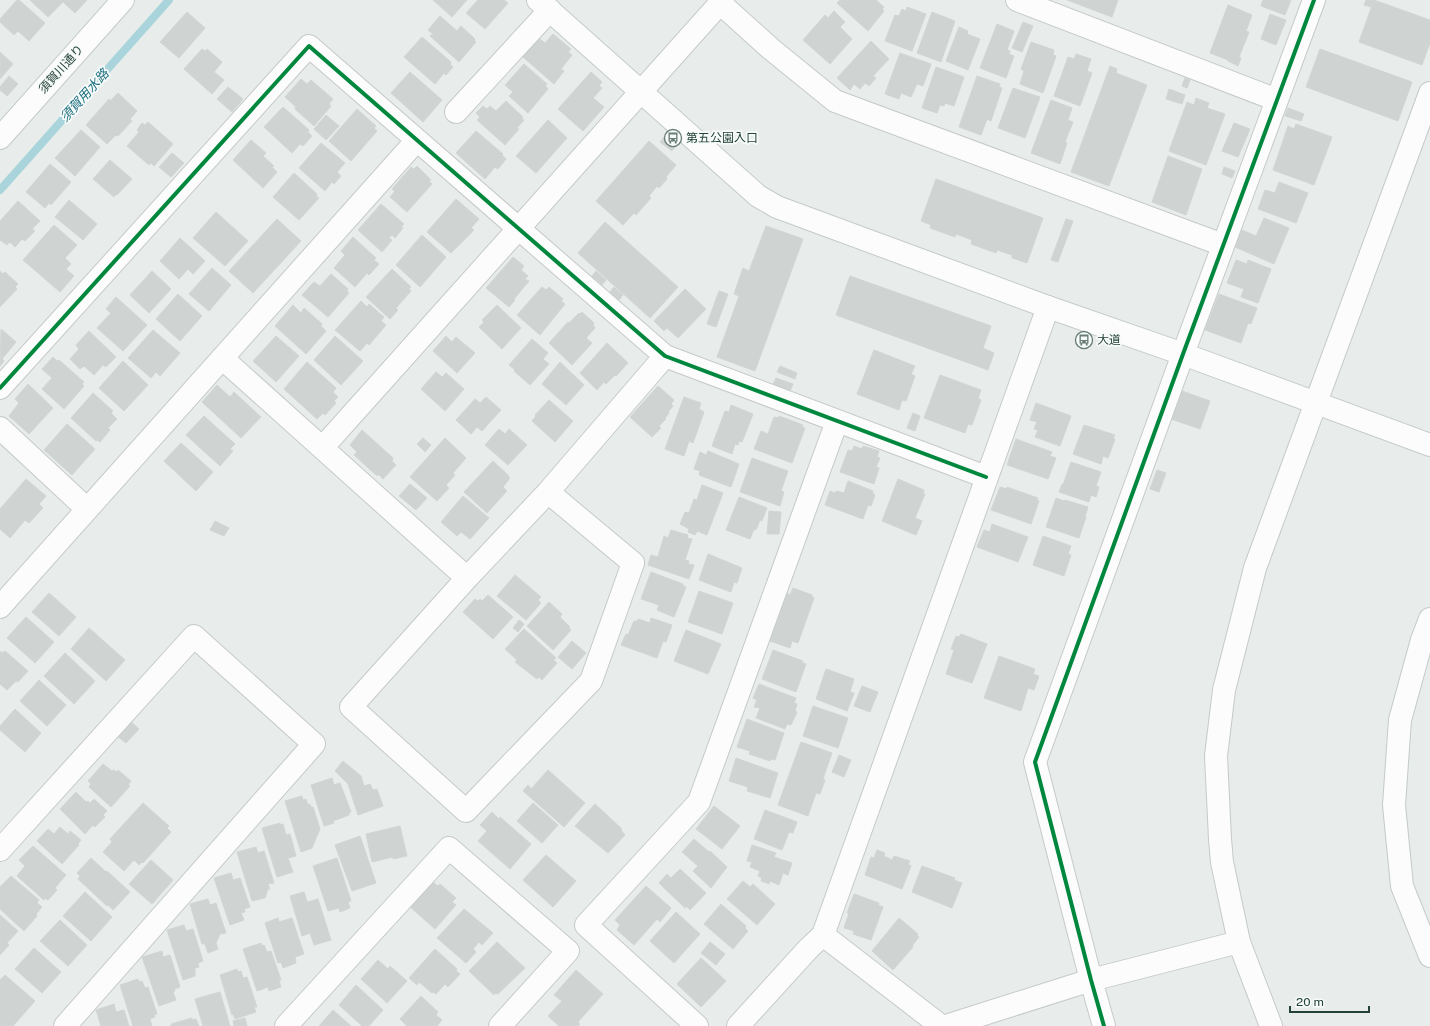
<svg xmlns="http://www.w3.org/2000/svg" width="1430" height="1026" viewBox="0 0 1430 1026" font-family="'Public Sans','Noto Sans JP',sans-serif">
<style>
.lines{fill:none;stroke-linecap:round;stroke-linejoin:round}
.stream{stroke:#a9d4db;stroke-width:8}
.building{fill:#cfd4d2;stroke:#d1d6d4}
.street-casing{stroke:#c5cac8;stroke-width:24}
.secondary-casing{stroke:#c3cbc8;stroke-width:24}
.street{stroke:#fcfcfc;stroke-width:22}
.secondary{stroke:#fcfcfc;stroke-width:22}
.cycleway-casing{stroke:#f7fbf9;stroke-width:6}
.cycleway{stroke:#00873e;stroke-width:4}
.labels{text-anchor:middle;stroke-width:3.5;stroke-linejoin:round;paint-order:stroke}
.street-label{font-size:12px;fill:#24423a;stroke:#f7fbf9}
.poi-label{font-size:12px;fill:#24423a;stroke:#f7fbf9;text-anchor:start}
.water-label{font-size:13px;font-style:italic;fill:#1c6f80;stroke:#f7fbf9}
</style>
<rect width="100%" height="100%" fill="#e8edeb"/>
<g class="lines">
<!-- stream -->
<path class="stream" d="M0 190 169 0"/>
</g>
<!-- building -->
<path class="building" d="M17 0H19L45 23 29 41 18 31 14 35 0 22V19Z
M30 0H87L75 13 63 2 48 17Z
M433 0H467L452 17Z
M478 0H504L508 3 485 29 466 13Z
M840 0H876L884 7 882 9 884 11 868 31 837 3Z
M1067 0H1118L1112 17Z
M1263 0H1291L1285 15 1261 6Z
M1366 0H1374L1371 7 1364 5Z
M1374 0 1430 20V43L1422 65 1359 42Z
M1228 5 1252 15 1246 31 1249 32 1239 57 1241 58 1238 66 1228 61V60L1210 53Z
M907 7 926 14 912 51 885 41 895 15 899 16 902 9 906 11Z
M834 11 845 22 840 27 852 39 830 64 803 40 825 15 828 18Z
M187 12 205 28 179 58 160 42Z
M932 12 955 21 941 62 917 53Z
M1270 14 1286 20 1276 45 1261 39Z
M440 16 457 31 461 26 475 39 474 40 476 42 459 62 430 36 433 34 428 30Z
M1023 22 1033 26 1022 52 1012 48Z
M997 24 1014 31 1007 50 1010 51 1009 54 1014 56 1006 78 980 68Z
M959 27 968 31 967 34 980 39 968 70 946 61Z
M553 34 571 49 568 52 572 55 561 69 564 71 554 84 523 57 539 38 545 43Z
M422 37 451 62 450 64 453 67 446 75 444 73 435 84 404 57Z
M871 41 889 59 873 76 876 78 869 86 865 83 860 89 854 84 850 90 837 78Z
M1031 42 1054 50 1053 55 1056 56 1043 93 1020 84 1024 71 1021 69Z
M202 49 205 51 207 49 222 62 214 72 224 80 212 94 184 69Z
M1320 49 1412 82 1398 121 1306 87Z
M0 52 13 64 0 79Z
M900 53 931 64 923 86 917 84 911 97 901 93 899 99 885 94Z
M1076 54 1091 59 1087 71 1092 73 1080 106 1054 96 1068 57 1074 59Z
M524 64 547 84 545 85 548 89 528 113 509 96 513 92 505 85Z
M1110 66 1117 69 1116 73 1147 85 1109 186 1071 172Z
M936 67 964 77 954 106 945 103 944 106 940 105 937 113 922 108Z
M410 72 442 100 423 122 391 93Z
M591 72 602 82 599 86 602 88 593 98 604 107 583 131 558 109Z
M9 76 18 84 7 96 0 90V87Z
M977 76 1000 84 999 87 1002 88 991 121 987 119 981 135 959 127Z
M1185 78 1190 80 1187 88 1182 86Z
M301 79 307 84 311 80 333 99 329 104 331 106 314 126 295 109 296 107 285 97Z
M228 87 243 99 232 112 217 99Z
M1013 88 1040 97 1025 138 998 128Z
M1169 89 1185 95 1182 104 1166 99Z
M118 93 137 111 130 119 132 121 118 136 116 135 107 144 86 125 109 99 110 101Z
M1196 98 1209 103 1207 108 1225 114 1206 165 1169 151 1187 102 1194 105Z
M1051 100 1072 108 1068 120 1073 122 1065 142 1067 143 1060 164 1031 153Z
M506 101 523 117 521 118 524 120 517 128 519 129 505 145 477 120 480 117 476 113 483 106 487 109 490 106 496 111Z
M283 107 309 130 308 132 312 136 303 146 300 144 292 153 264 127Z
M1288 108 1304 114 1301 121 1285 116Z
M357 109 376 126 374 128 377 131 351 161 329 141Z
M326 115 339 126 326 140 314 129Z
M548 120 567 138 536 173 516 156Z
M148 122 173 144 154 166 151 163 149 165 127 146 139 132 137 130 142 123 145 125Z
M1234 123 1250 129 1238 157 1222 151Z
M1296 124 1332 137 1314 185 1273 170 1288 126 1294 129Z
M81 130 100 147 75 176 55 158Z
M476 131 503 154 502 155 506 159 498 169 495 167 485 179 456 153Z
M665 136 676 146 672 151 660 142Z
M251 140 266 153 263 156 274 166 272 167 277 172 263 188 233 160Z
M649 141 676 165 666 177 667 179 659 188 657 186 649 196 651 198 636 215 634 213 623 225 596 201Z
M321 143 345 163 337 172 341 176 334 184 332 182 325 191 299 168Z
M172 153 184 163 171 177 159 167Z
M1168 156 1202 169 1186 215 1152 202Z
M110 160 132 179 117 195 116 194 114 197 93 179Z
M50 164 71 182 51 205 49 203 45 208 26 192Z
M417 166 431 180 429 181 432 184 407 212 390 197 395 191 392 189 411 167 414 169Z
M1224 167 1235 171 1232 178 1222 174Z
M294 173 317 194 316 196 319 198 299 220 273 197Z
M936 179 1043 218 1027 263 1012 258V255L997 250 996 253 971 244 972 240 956 234 955 237 930 228 931 225 921 221Z
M1279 182 1308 193 1296 223 1258 209 1265 190 1275 193Z
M456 199 479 219 471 228 474 230 451 253 427 232Z
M69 200 97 224 83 240 55 217Z
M18 201 40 221 32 229 35 231 25 241 22 239 15 247 10 242 7 245 0 240V221Z
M381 204 404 224 401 227 403 228 395 238 392 235 389 238 392 240 382 252 358 230Z
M216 212 248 241 225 266 193 238Z
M1264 218 1289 228 1274 264 1235 247 1242 230 1256 236Z
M277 219 301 241 253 293 229 271Z
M1066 219 1073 221 1058 262 1051 260Z
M605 222 678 287 650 318 578 253Z
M54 225 77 245 65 258 71 264 66 269 74 276 60 292 23 260Z
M766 226 803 239 755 371 717 357 739 296 734 294 743 268 749 271Z
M422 235 446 257 420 287 396 265Z
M353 237 376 258 374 260 379 264 369 275 367 273 355 287 334 268 345 255 341 251Z
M180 238 205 261 193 274 188 269 179 279 160 261Z
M513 257 524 266 521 270 528 276 525 279 529 281 514 299 515 300 509 307 486 288Z
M1236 260 1247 264 1248 260 1271 269 1258 303 1241 297 1244 289 1227 283Z
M212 268 231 285 209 311 189 294Z
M392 269 411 287 409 289 411 291 396 308 398 310 390 319 366 297Z
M0 271 3 274 5 272 18 284 15 287 17 289 0 307Z
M152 271 171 289 149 313 130 295Z
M596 271 606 280 602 285 592 276Z
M331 274 348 289 347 291 349 293 328 317 302 295 314 282 320 286Z
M850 276 991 326 983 348 994 353 988 370 836 315Z
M542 287 546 290 549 287 563 299 561 301 565 304 540 335 517 315Z
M614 287 623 295 619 300 610 292Z
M685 289 706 309 678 338 667 328 664 331 654 321Z
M719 291 728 294 716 327 707 324Z
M178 294 202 316 180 341 156 319Z
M1219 294 1257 308 1251 324 1248 323 1241 343 1205 330Z
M116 297 147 325 123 351 97 328 111 313 106 309Z
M361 301 367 307 369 304 384 317 381 321 386 325 369 345 367 343 360 351 335 330Z
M293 305 301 313 304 308 322 324 321 326 326 331 306 354 275 326Z
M497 305 521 328 502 349 479 327 484 322 482 320Z
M582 312 594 323 593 325 595 328 586 338 592 343 572 365 549 343 568 322 569 323 579 313 580 314Z
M1 329 16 342 2 359 4 361 0 366Z
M153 330 180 353 160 376 156 372 151 378 128 358Z
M89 331 116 357 106 367 103 365 94 375 84 366 80 369 70 359 79 349 76 345Z
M276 336 299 356 276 382 253 361Z
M335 336 363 361 341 385 314 360Z
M446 336 452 342 456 337 475 353 457 373 433 351Z
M532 339 548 353 543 359 549 364 530 385 514 371 515 370 509 365Z
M607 343 628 363 616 376 615 375 606 384 604 382 597 390 580 373Z
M874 350 915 366 911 374 915 376 906 401 902 400 899 410 857 394Z
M53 357 57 361 59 360 84 382 82 384 84 386 64 409 42 389 52 378 42 369Z
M123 361 148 385 124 411 99 388Z
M307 362 336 388 333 392 338 397 334 401 336 403 325 415 323 413 317 419 284 389Z
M560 362 584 385 566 405 542 384Z
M780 366 797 373 795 379 777 372Z
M436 372 442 377 446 373 464 389 445 411 421 389Z
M940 375 981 390 978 398 981 400 972 425 968 424 965 433 924 418Z
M776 378 793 384 790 391 773 384Z
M28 384 53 408 29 434 9 416 19 403 15 399Z
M217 385 230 397 234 392 261 417 241 438 202 402Z
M658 386 674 400 671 404 673 406 668 412 669 413 665 418 666 419 659 426 661 428 652 437 630 417Z
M1182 391 1210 401 1200 429 1171 419Z
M93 393 113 411 111 413 117 419 108 428 110 430 100 442 97 440 96 441 71 418Z
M486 397 501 410 482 431 477 427 471 434 456 420 475 399 480 403Z
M684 397 701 403 699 409 704 412 693 443 689 441 684 456 665 449Z
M549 400 573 421 555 442 532 421 536 416 535 415Z
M1036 403 1071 416 1060 446 1035 437 1038 430 1034 429 1037 422 1030 420Z
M731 405 753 414 742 442 739 441 738 445 735 444 732 454 712 446 725 411 729 412Z
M913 413 920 416 915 431 907 428Z
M204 416 235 444 230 449 233 451 220 466 186 435Z
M779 416 803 425 802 427 805 428 792 463 754 449 761 431 768 434 774 417 779 418Z
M67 424 95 449 72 475 44 450Z
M1084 425 1115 435 1113 438 1115 439 1108 458 1103 456 1101 464 1073 454Z
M499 429 505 434 509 429 527 445 508 465 485 445Z
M362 430 393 458 392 461 396 465 383 479 378 474 377 476 354 455 357 452 350 445Z
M423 438 431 445 425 452 417 444Z
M445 438 466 458 453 473 455 475 446 485 449 488 437 501 410 477Z
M1016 439 1052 452 1050 456 1056 458 1048 479 1007 465Z
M181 443 213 472 196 491 164 461Z
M854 446 862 449 863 446 879 451 877 457 880 458 876 467 879 468 874 484 840 472 848 450 852 451Z
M708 451 739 464 731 487 699 475 700 471 694 469 700 452 706 455Z
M752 458 788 471 781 491 784 492 780 506 740 492Z
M493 461 509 476 508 477 510 478 503 487 507 491 487 513 464 492Z
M1071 462 1101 472 1096 486 1099 487 1096 497 1091 495 1089 502 1059 492 1062 484 1063 485Z
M1157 470 1166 473 1159 492 1150 489Z
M26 479 46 496 39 504 43 508 29 523 25 520 10 538 0 529V509Z
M898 479 924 490 923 494H925L915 518 922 521 916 535 882 521Z
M848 481 873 491V494L875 495 871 506 868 505 863 519 825 505 830 491 835 493 836 491 844 493Z
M410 484 427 498 416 510 399 496Z
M702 485 723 493 707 535 697 531 695 535 688 532 689 529 680 524 685 512 689 513 694 499 697 500Z
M1000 487 1007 489V487L1038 498 1037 500 1039 501 1031 524 991 510Z
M463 496 489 518 470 539 461 532 457 536 441 522Z
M739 497 767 508 762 521 760 520 756 530 754 529 750 539 726 530Z
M1056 498 1064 501 1065 500 1088 507 1085 517H1086L1079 538 1046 527Z
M769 511 781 512 779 534H767Z
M215 521 229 528 224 536 210 530Z
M992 524 1028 537 1018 562 977 547 984 530 990 532Z
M671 530 688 535 687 538 692 539 685 560 689 561 688 564 694 565 689 579 648 565 651 555 658 557 664 536 668 538Z
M1043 536 1071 546 1068 554 1071 555 1064 576 1033 565Z
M708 554 742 568 737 583 734 582 731 592 699 580Z
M651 572 683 584V586L686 587 674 617 657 610 659 605 641 599Z
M515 575 541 597 538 600 541 603 526 620 497 596Z
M793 588 812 595V597L814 598 798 643 792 641 790 648 770 641 787 593 790 595Z
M699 591 733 603 722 634 688 622Z
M49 593 76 617 59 636 32 612Z
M488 595 513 617 493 639 463 612 475 599 478 601 480 599 482 601Z
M549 602 562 614 560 617 570 627 569 628 571 630 553 650 527 626Z
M26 617 54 642 35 663 7 638Z
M651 618 672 625 666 642 663 641 657 658 621 645 626 634 628 635 634 621 636 622 638 619 650 623Z
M519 620 524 624 518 632 513 628Z
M89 628 125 660 106 681 71 649Z
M524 629 556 658 553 660 557 663 542 680 539 677 537 679 515 662 517 660 505 649Z
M686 630 721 644 708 674 674 661Z
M961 634 987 644 972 683 946 674 954 650 951 649 956 636 959 637Z
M572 641 586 653 572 669 558 657Z
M773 650 803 661 802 663 806 664 796 692 762 679Z
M0 651 2 653 5 651 28 671 18 682 16 681 7 690 0 684Z
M65 653 95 681 74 704 44 676Z
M999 656 1035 669 1033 674 1039 676 1034 690 1028 688 1021 711 984 698Z
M826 669 854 679 850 692 854 693 847 711 816 699Z
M39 680 66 705 47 726 20 701Z
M759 684 796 698 794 703 797 704 795 711 797 712 791 725 787 724 785 729 756 718 760 708 754 707 757 700 753 698Z
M862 686 878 692 870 712 854 706Z
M813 706 848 718 838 748 803 736Z
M15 709 41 733 25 752 0 730V726Z
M747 719 784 733 775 760 771 759 770 761 749 754 750 751 737 747Z
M130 721 139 729 126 743 117 736Z
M801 742 832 753 823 779 825 780 820 794 816 793 808 816 778 805Z
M839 755 851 760 844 777 832 772Z
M736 758 778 773 770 798 747 791 748 787 729 781Z
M343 761 361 776 364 786 370 784 373 790 377 789 383 806 358 815 348 784 335 771Z
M103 764 112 771 113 770 117 772 118 770 131 781 128 785 130 786 111 807 89 787 91 784 88 781Z
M548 770 585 803 564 827 523 791 528 785 531 789Z
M332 778 334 785 340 783 351 812 349 813V815L333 821 334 823 324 826 311 785Z
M76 792 86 802 88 801 90 803 94 799 107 811 103 815 105 817 95 827 93 825 85 834 60 809Z
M302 796 303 800 306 799 308 805 310 804 311 807H313L320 829 312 848 301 852 285 801Z
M143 803 169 826 167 828 171 832 143 863 142 862 139 865 134 860 124 871 103 852 112 842 110 839Z
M533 803 558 825 542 843 517 821Z
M595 804 622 829 621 830 625 835 608 853 575 826Z
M714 806 740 826 722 849 696 829Z
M765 810 797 822 793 833 789 832 782 850 754 839Z
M492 812 499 819 500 817 531 844 510 869 478 841 487 831 480 825Z
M280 823V825L283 824 286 835 290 834 296 856 288 858 293 872 277 877 262 828Z
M400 826 407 856 393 859V857L372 862 366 834Z
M60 827 68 834 70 831 81 840 78 844 79 845 62 864 37 841 48 829 54 834Z
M360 836 376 883 352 891 335 845Z
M694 839 709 852 710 851 727 867 711 888 693 871 698 866 682 852Z
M752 845 776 853 774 857 792 863 788 875 783 873 779 885 770 881 769 884 761 881 762 878 758 876 760 871 750 867 752 862 747 861Z
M33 846 66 875 55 888 57 890 48 900 45 898 44 900 17 876 25 866 19 860Z
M256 847 258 853 264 851 274 883 268 884 270 889H268L265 898 252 901 237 852Z
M877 850 885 853 884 856 892 860 894 856 910 861 908 864 911 866 902 889 865 875 871 857 874 858Z
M546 855 576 881 553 907 523 880Z
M91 858 106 872 107 871 130 892 113 910 108 905 107 906 78 879 80 876 77 873Z
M337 858 351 901 348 902 350 908 340 912 339 908 328 911 313 866Z
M151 860 173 880 152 904 129 884Z
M922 866 955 878 954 880 962 883 952 908 912 892Z
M680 869 706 893 690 910 686 906 685 908 659 883 667 874 671 878Z
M231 873 233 880 240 878 250 907 244 909 245 912 241 913 244 920 230 925 214 878Z
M11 876 39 900 37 903 42 907 36 914 37 916 24 931 0 909V887Z
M430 880 438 886 440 884 456 898 452 902 456 905 435 929 408 905Z
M743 881 750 887 753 884 775 904 757 925 727 899Z
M646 886 671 908 660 922 657 919 634 945 617 930 620 925 615 920Z
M85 892 112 917 91 941 63 916Z
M304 892 307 902 318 899 331 940 314 945 310 933 302 936 290 896Z
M854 894 879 903 878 905 883 907 871 940 853 934 854 931 844 928 849 913H847Z
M208 899 210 905 216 903 226 933 220 934 216 943 218 949 208 953 205 944H202L190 904Z
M721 904 746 926 745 928 748 931 733 949 704 924Z
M464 909 493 933 482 945 479 942 473 949 476 952 466 963 437 938Z
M676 912 700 934 674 963 650 941Z
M0 915 18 931 7 943 9 945 0 955Z
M278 918 279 922 292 918 304 954 295 957 296 963 283 968 281 962 278 963 265 923Z
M899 918 918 934 917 936 919 937 912 946 913 947 893 970 872 951Z
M60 920 87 945 68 966 40 941Z
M184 925 186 931 193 929 203 961 198 963 199 967 195 968V976L183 980 167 930Z
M497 942 525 968 498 994 495 993 494 995 469 971Z
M710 942 725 954 716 965 701 953Z
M261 943 262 946 264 945 267 952 271 951 281 980 279 981 281 987 269 991 268 987 257 991 243 949Z
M34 948 61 972 42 993 15 969Z
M435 949 457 969 456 971 460 974 448 987 445 984 436 994 433 992 432 993 419 982 417 985 409 978Z
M162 951 163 957 170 955 180 987 174 989 175 991 173 992 176 1000 159 1006 142 957Z
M701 958 726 981 701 1007 677 984Z
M378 960 388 969 390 966 407 981 387 1003 361 979Z
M237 969 238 972 241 971 243 978 247 977 257 1007H254L256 1012 235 1019 233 1014 232 1015 220 975Z
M576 970 603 994 578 1022 580 1024 578 1026H559L548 1016 562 1001 554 995Z
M5 975 35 1001 13 1026H0V980Z
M138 979 139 982 142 981 145 988 148 987 157 1014 154 1015 155 1017 150 1019 152 1026H133L120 985Z
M356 985 383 1010 369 1026H362L339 1005Z
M220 992 230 1026H203L195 999Z
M421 996 438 1012 436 1015 442 1020 437 1026H407L400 1019Z
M114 1004 116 1012 124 1010 129 1026H101L96 1010Z
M333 1010 351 1026H319Z
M192 1018V1020L196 1019 199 1026H171V1024Z
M245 1018 247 1026H234L233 1021Z"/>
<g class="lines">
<!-- street casing -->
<g class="street-casing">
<path id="street" d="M1017 0 1277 100
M720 3 771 49 835 101 1223 245
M456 112 550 10
M222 358 467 578
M0 388 309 46 665 356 986 477
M0 428 87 509
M323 447 723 0
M548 492 633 563 591 681 466 811 351 707 467 578 548 492 665 356
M0 607 417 140
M0 850 194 636 314 744 65 1026
M823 935 941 1026
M286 1026 449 848 568 951 500 1026
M697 1026 586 925 699 802 837 421
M738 1026 809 948 823 935 1048 307
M946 1026 1091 980 1239 942
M1104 1026 1091 980 1035 762 1183 354 1314 0
M1271 1026 1239 942 1222 862 1220 839 1216 756 1224 690 1255 568 1430 93"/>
</g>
<!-- secondary casing -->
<g class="secondary-casing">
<path id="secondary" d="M538 0 758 196 777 207 1048 307 1183 354 1430 445
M0 138 123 0
M1430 619 1422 640 1400 720 1394 805 1402 886 1430 956"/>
</g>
<!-- street -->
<use href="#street" class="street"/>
<!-- secondary -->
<use href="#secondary" class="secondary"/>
<!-- cycleway casing -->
<g class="cycleway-casing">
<path id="cycleway" d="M0 388 309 46 665 356 986 477
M1104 1026 1091 980 1035 762 1183 354 1314 0"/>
</g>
<!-- cycleway -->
<use href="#cycleway" class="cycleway"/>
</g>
<!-- icons -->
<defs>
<g id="bus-ring" transform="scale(0.9)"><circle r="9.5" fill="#f7fbf9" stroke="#697e78" stroke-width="1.5"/><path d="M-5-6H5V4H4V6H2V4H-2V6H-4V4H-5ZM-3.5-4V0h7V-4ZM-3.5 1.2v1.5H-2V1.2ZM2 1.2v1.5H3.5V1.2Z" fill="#697e78"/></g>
</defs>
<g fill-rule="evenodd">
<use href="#bus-ring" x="673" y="138"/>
<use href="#bus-ring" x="1084" y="340"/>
</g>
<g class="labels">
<!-- street labels -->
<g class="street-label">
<text transform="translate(61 69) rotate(-48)" y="4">須賀川通り</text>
</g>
<!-- poi labels -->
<g class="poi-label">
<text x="686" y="142">第五公園入口</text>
<text x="1097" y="344">大道</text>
</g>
<!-- water labels -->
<g class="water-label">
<text transform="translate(84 95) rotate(-48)" y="5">須賀用水路</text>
</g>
</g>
<!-- scale -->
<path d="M1290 1006v6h79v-6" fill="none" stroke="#24423a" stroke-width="2"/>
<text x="1296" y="1006" font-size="12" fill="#24423a" stroke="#f7fbf9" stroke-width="3" paint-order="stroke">20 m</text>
</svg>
